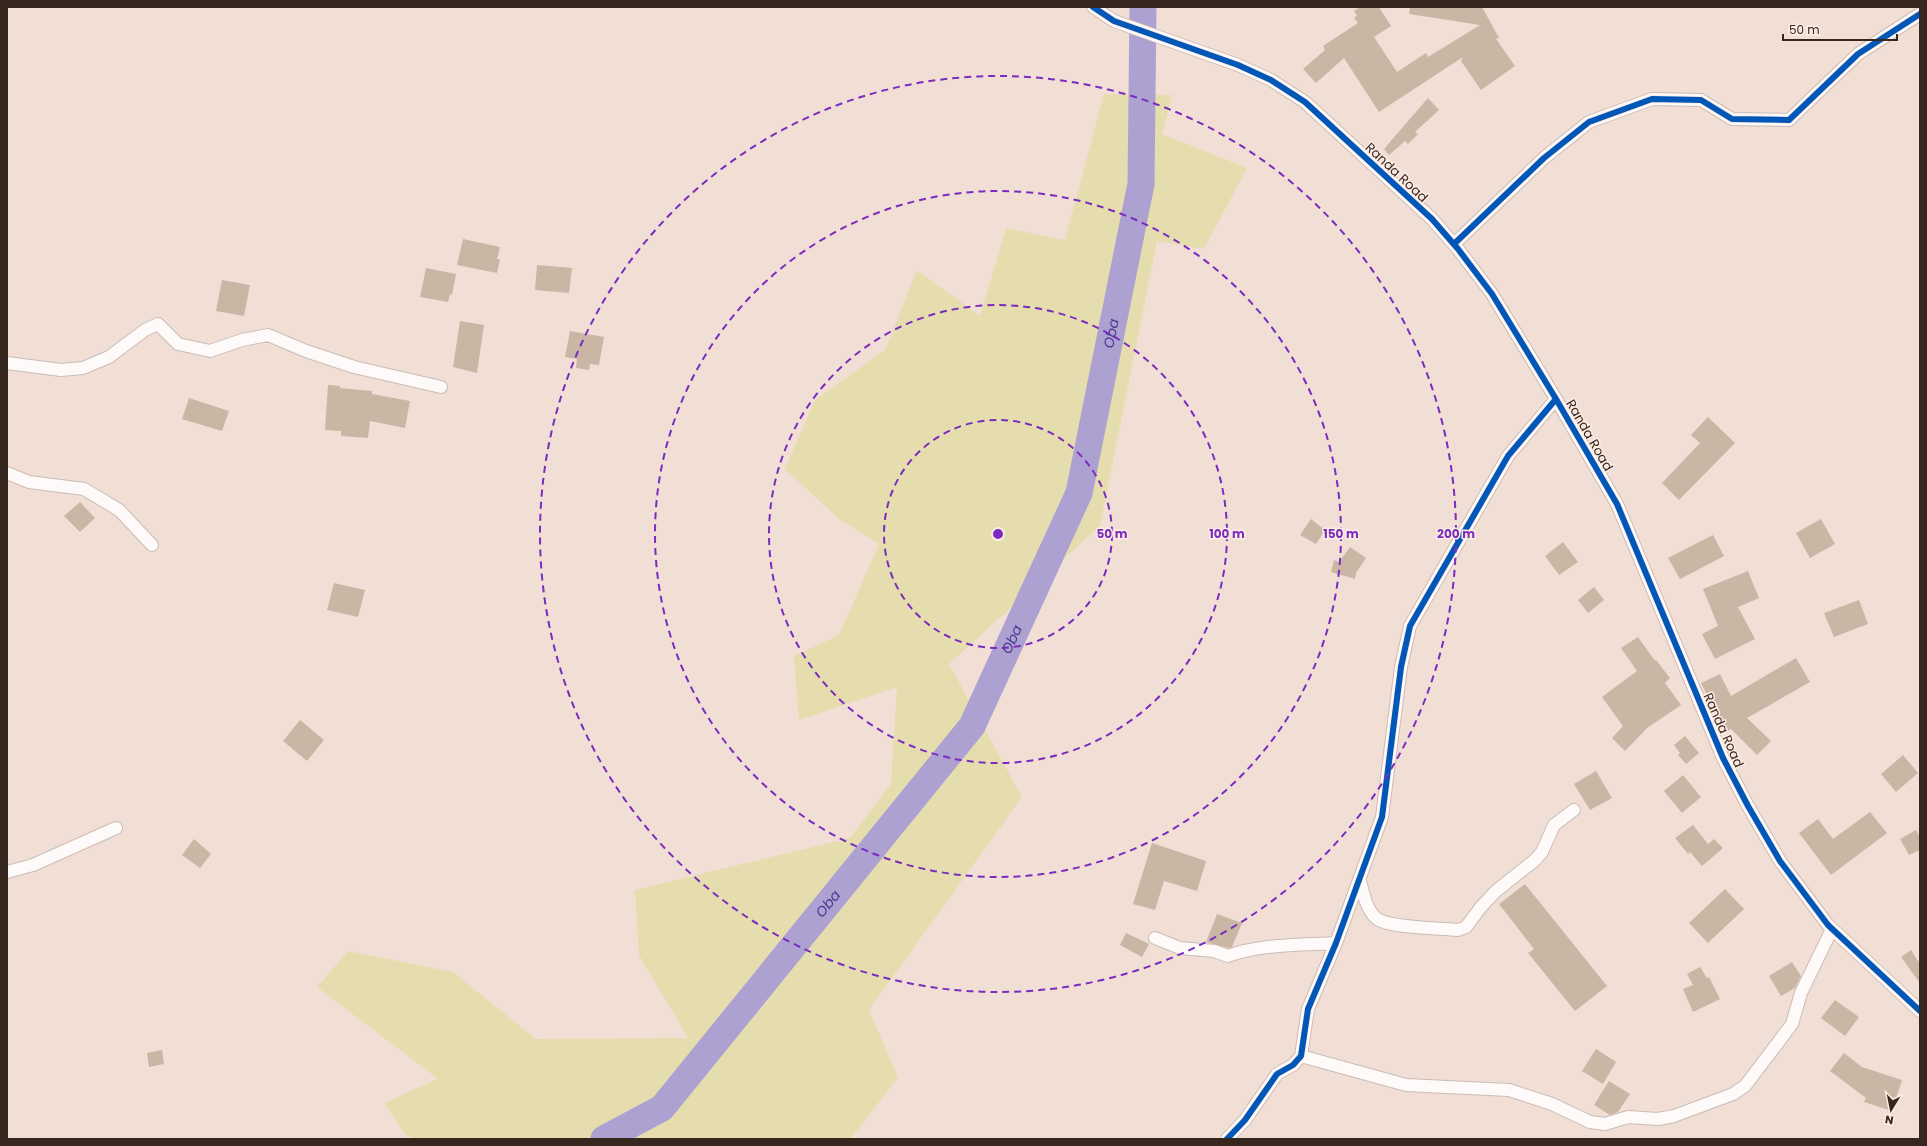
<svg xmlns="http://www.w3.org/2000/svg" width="1927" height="1146" viewBox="0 0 1927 1146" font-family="Poppins,sans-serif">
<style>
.green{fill:#e5ddae}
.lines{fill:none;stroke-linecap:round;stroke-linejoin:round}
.river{stroke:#ada1d2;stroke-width:27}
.building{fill:#c9b6a5}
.minor-casing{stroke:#cbbcb5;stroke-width:14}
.minor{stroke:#fdfaf9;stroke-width:12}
.cycleway-casing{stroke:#fdece4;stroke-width:8}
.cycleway{stroke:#0057b8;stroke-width:6}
.ring{fill:none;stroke:#7b2cbf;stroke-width:2;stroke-dasharray:7 5}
.labels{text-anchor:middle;stroke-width:3;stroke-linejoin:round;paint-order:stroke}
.street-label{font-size:13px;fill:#35261e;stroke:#fdece4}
.water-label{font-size:14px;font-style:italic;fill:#4c3a92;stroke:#fdece4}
.centre{fill:#7b2cbf;stroke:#fdece4;stroke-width:2}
.ring-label{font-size:12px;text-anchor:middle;font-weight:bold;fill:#7b2cbf;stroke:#fdece4;stroke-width:3;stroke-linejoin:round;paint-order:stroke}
</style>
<rect width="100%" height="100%" fill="#f1dfd6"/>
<!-- green -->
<path class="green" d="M1104 94 1172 95 1162 134 1247 168 1204 249 1157 241 1100 526 949 664 1022 797 869 1010 898 1078 850 1139H417L406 1135 384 1103 438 1079 317 987 348 951 453 972 536 1039 688 1038 639 955 635 890 850 838 891 784 897 687 799 720 794 656 839 635 879 544 838 518 785 469 815 400 885 350 917 270 980 316 1006 228 1065 240Z"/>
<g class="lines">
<!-- river -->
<path class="river" id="s1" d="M604 1139 662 1108 972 726 1079 493 1141 184 1143 7"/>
</g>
<!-- building -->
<path class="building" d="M1360 7H1379L1391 26 1374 37 1397 72 1426 53 1428 57 1480 25 1409 14 1410 7H1482L1499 38 1496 39 1515 66 1481 90 1461 61 1463 57 1379 112 1344 58 1316 83 1303 69 1325 50 1323 46 1358 23 1354 18 1357 16 1354 11Z
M1428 98 1439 110 1415 132 1418 134 1408 144 1405 141 1389 155 1384 149Z
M463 239 500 247 497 259H500L497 273 457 265Z
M537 265 572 268 569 293 535 290Z
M426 268 456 274 452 295 450 294 448 302 420 297Z
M222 280 250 285 244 316 216 311Z
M460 321 484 325 477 373 453 367Z
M570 331 604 337 599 365 590 364 589 370 576 368 577 359 565 357Z
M328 385 340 386V388L372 391V394L410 401 405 428 370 421 368 438 341 436V431L325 430Z
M189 398 229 411 222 431 182 419Z
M1708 417 1735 443 1679 500 1662 483 1700 443 1691 435Z
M80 502 95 518 80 532 64 516Z
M1311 519 1325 530 1316 544 1300 535Z
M1821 519 1835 544 1810 558 1796 533Z
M1713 535 1724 556 1680 579 1668 558Z
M1563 542 1578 562 1559 575 1545 556Z
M1350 547 1366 558 1356 573 1355 579 1331 572 1334 560 1339 562Z
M1748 571 1759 598 1738 607 1755 639 1715 659 1702 634 1718 626 1703 589Z
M334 583 365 590 358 617 327 610Z
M1594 587 1604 600 1588 613 1578 600Z
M1859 600 1868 624 1834 637 1824 613Z
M1638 637 1655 661 1656 660 1670 678 1665 683 1681 705 1647 728 1625 751 1612 738 1623 726 1602 697 1637 671 1621 648Z
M1796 658 1810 682 1747 718 1771 741 1757 755 1731 729 1725 732 1701 683 1720 674 1731 696Z
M300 720 324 740 307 761 283 741Z
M1685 736 1699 753 1686 764 1678 755 1680 753 1674 745Z
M1903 755 1918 773 1896 792 1881 774Z
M1596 771 1612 798 1590 810 1574 784Z
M1683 775 1701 797 1682 813 1664 791Z
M1870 812 1887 833 1831 875 1799 833 1818 819 1833 839Z
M1693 825 1708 844 1714 839 1723 848 1702 866 1690 852 1688 854 1675 838Z
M1916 830 1920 837V850L1909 855 1900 839Z
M194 839 211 854 200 868 182 855Z
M1152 843 1206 861 1197 891 1164 881 1155 910 1133 904Z
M1525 884 1607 986 1575 1011 1528 953 1534 949 1499 904Z
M1725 889 1744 909 1708 943 1689 923Z
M1217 914 1242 923 1232 947 1228 948 1206 942Z
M1126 933 1149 944 1142 957 1120 945Z
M1911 950 1920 964V983L1901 957Z
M1792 962 1801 976 1795 988 1781 996 1769 976Z
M1700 967 1707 978 1709 977 1720 999 1693 1012 1683 989 1693 985 1687 974Z
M1835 1000 1859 1017 1845 1036 1821 1018Z
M1596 1049 1616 1062 1603 1084 1582 1071Z
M162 1050 164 1064 149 1067 147 1053Z
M1844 1053 1862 1067 1902 1080 1892 1111 1864 1102 1866 1098 1830 1071Z
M1609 1081 1630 1094 1618 1112 1610 1115 1594 1105Z"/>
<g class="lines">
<!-- minor casing -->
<g class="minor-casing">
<path id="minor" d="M1093 7 1114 21 1238 65 1271 80 1305 102 1432 219 1458 249 1492 294 1556 399 1617 504 1723 758 1748 806 1780 861 1828 925 1920 1011
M1454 244 1544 158 1589 122 1652 99 1701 100 1732 119 1789 120 1858 54 1920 14
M7 363 61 370 83 368 109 357 145 330 158 324 178 344 210 351 242 340 268 335 306 351 354 367 441 387
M7 473 29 482 84 489 119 510 152 545
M7 872 33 865 116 828
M1360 881C1363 892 1366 909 1376 918 1387 928 1440 928 1458 930L1466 927 1481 907 1496 891 1535 860 1542 852 1554 825 1574 810
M1155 938 1180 948 1214 951 1228 956C1260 944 1302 945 1336 943
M1301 1056 1406 1085 1509 1090 1552 1104 1590 1122 1605 1124 1628 1117 1658 1119 1674 1116 1733 1094 1745 1086 1792 1024 1801 993 1832 929
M1227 1139 1245 1120 1277 1074 1293 1065 1301 1056 1308 1009 1336 943 1382 817 1401 667 1410 626 1508 456 1556 399"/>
</g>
<!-- minor -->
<use href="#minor" class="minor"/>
<!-- cycleway casing -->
<g class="cycleway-casing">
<path id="cycleway" d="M1093 7 1114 21 1238 65 1271 80 1305 102 1432 219 1458 249 1492 294 1556 399 1617 504 1723 758 1748 806 1780 861 1828 925 1920 1011
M1454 244 1544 158 1589 122 1652 99 1701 100 1732 119 1789 120 1858 54 1920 14
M1227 1139 1245 1120 1277 1074 1293 1065 1301 1056 1308 1009 1336 943 1382 817 1401 667 1410 626 1508 456 1556 399"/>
</g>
<!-- cycleway -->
<use href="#cycleway" class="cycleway"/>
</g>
<!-- distance rings -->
<g class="ring">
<circle cx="998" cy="534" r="114"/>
<circle cx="998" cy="534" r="229"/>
<circle cx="998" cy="534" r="343"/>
<circle cx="998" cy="534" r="458"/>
</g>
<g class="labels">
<!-- street labels -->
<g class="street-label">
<text transform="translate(1397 172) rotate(43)" y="5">Randa Road</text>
<text transform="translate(1590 435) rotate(60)" y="5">Randa Road</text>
<text transform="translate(1724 730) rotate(66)" y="5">Randa Road</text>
</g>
<!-- water labels -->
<g class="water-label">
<text dy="5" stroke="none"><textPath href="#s1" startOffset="977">Oba</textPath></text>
<text dy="5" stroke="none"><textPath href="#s1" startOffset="653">Oba</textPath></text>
<text dy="5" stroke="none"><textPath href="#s1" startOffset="329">Oba</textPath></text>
</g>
</g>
<circle cx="998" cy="534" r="6" class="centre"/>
<g class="ring-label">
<text x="1112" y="538">50 m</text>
<text x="1227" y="538">100 m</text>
<text x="1341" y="538">150 m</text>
<text x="1456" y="538">200 m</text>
</g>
<!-- border -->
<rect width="1927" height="1146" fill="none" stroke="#35261e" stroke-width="16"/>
<!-- north arrow -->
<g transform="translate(1891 1110) rotate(190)" stroke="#fdece4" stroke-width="3" paint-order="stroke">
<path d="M0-3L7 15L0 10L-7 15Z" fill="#35261e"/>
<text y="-6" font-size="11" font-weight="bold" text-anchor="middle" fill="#35261e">N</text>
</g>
<!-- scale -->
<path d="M1783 34v6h114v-6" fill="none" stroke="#35261e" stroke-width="2"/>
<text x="1789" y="34" font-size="12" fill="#35261e" stroke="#fdece4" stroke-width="3" paint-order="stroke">50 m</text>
</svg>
